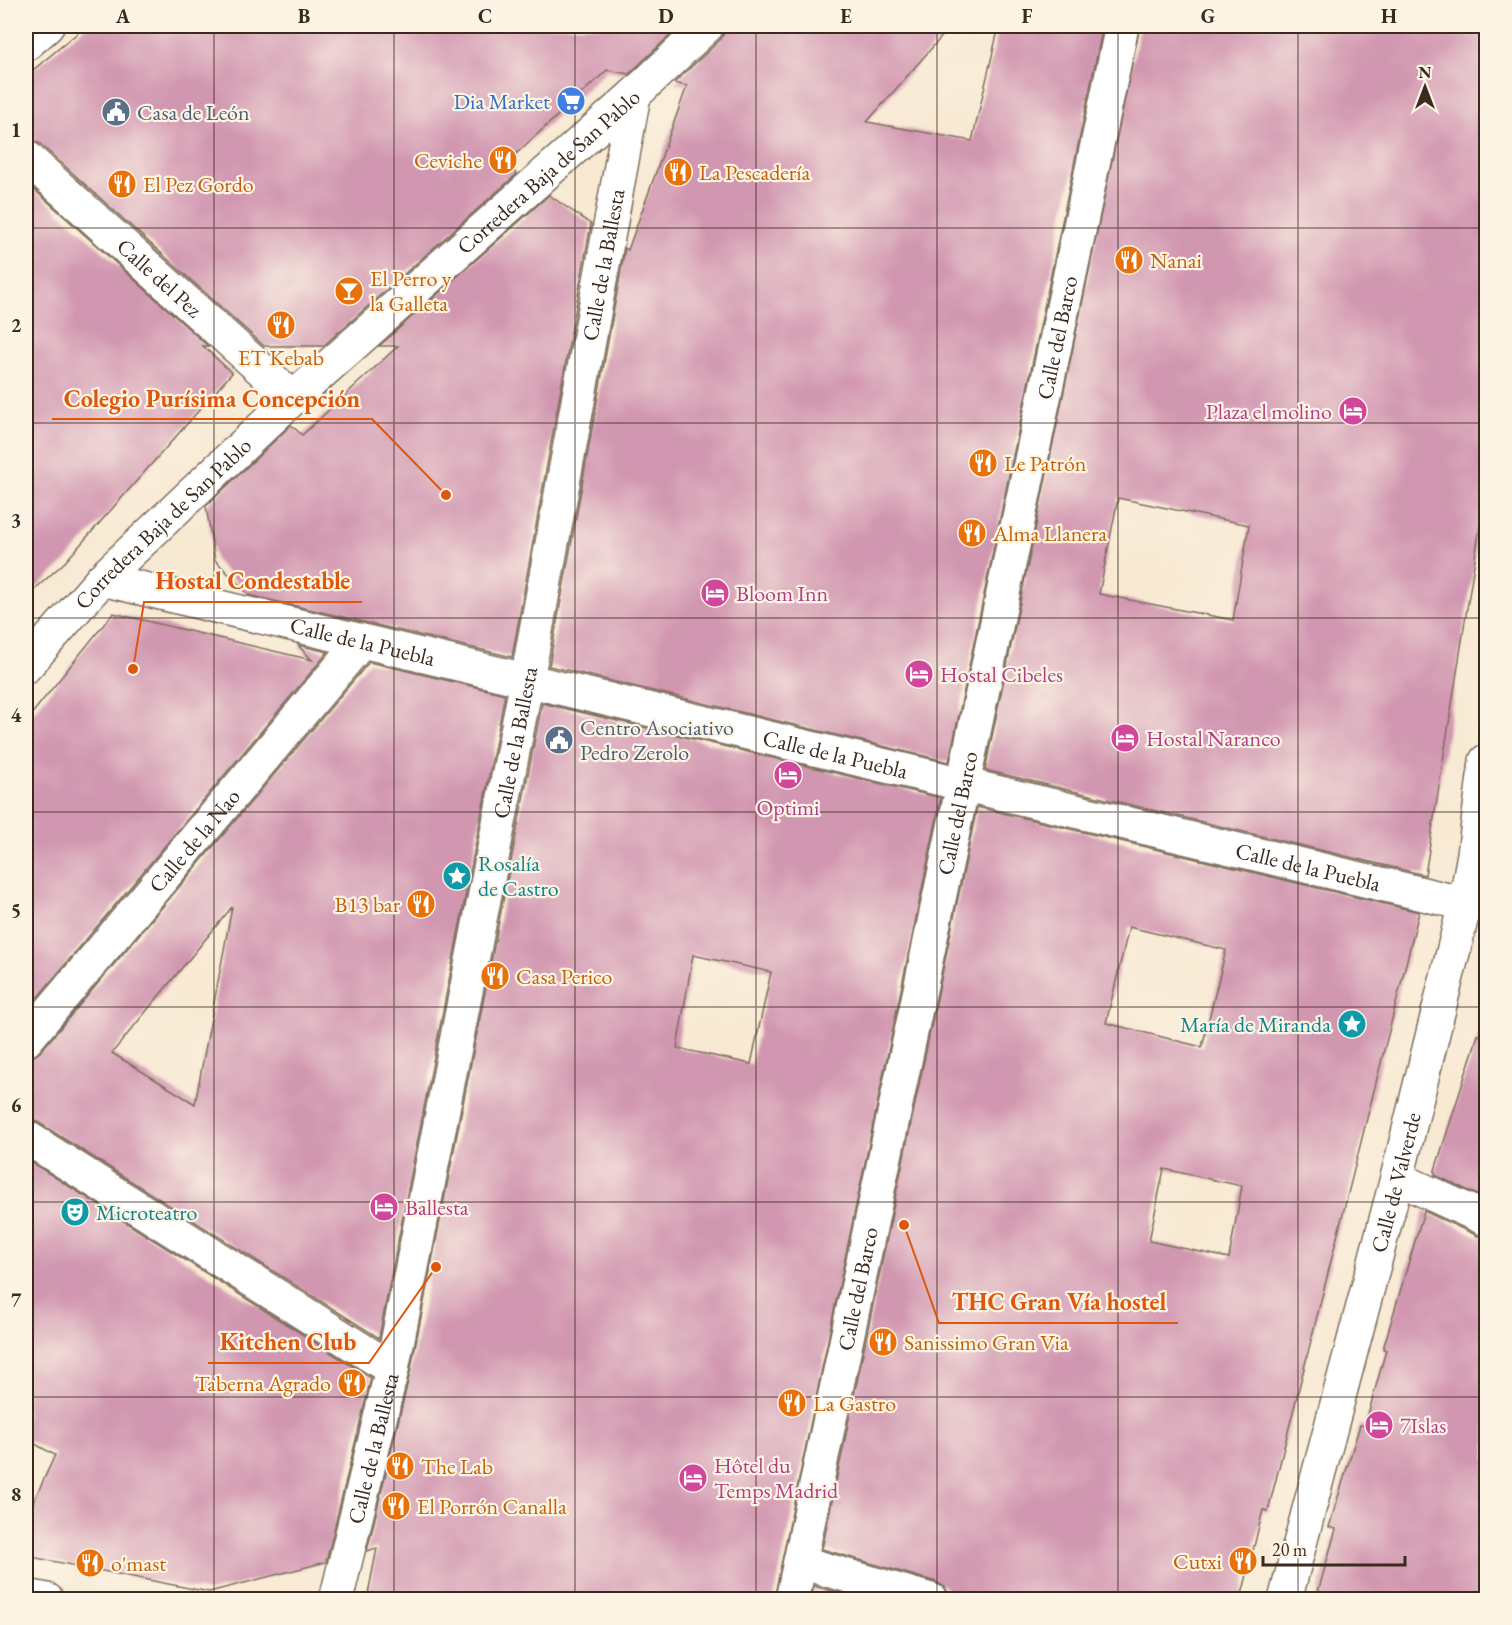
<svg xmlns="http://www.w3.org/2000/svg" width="1512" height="1625" viewBox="0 0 1512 1625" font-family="'EB Garamond',serif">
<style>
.building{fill:#d196b0;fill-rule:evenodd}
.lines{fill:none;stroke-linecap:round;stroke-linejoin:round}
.street-casing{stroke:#7d6d5d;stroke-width:36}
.street{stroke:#fff;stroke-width:33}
.grid{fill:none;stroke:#3b2a1e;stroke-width:1.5;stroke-opacity:0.55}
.labels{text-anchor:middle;stroke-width:4.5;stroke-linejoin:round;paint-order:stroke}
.shop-label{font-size:22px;fill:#366cbe;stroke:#fcf5e5;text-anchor:end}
.service-label{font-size:22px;fill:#4e5e75;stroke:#fcf5e5;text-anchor:start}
.food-label{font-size:22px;fill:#c56008;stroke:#fcf5e5;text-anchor:start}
.street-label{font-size:22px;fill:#3b2a1e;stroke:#fcf5e5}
.hotel-label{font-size:22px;fill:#b23c85;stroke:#fcf5e5;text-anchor:start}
.culture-label{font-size:22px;fill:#0d838f;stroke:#fcf5e5;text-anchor:start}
.leader{fill:none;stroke:#df570d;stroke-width:2}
.callout-dot{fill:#df570d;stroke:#fcf5e5;stroke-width:2}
.callout-label{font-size:24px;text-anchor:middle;font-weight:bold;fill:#df570d;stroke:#fcf5e5;stroke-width:4.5;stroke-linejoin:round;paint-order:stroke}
.neatline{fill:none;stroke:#3b2a1e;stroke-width:2}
.grid-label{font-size:20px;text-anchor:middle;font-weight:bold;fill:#3b2a1e}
</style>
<rect width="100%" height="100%" fill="#fcf5e5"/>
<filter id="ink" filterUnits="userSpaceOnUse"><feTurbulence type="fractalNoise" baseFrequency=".0167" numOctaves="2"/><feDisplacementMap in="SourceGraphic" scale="12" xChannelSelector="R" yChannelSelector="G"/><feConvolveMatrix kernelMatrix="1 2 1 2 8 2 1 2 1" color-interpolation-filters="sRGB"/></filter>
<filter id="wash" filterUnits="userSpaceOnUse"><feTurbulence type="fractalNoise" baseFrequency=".008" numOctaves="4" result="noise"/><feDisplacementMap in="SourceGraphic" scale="24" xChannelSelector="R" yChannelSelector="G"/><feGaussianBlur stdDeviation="1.35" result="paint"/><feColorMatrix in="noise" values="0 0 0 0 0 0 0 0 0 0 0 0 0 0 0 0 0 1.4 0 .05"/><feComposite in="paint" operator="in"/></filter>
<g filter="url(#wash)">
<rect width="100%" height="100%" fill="#f8e9d3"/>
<g id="blocks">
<!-- building -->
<path class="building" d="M86 26H680L629 74 607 70 504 165 517 174 323 346H264L39 143 30 139H26L32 71Z
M725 26H951L867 122 972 141 999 26H1103L949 762 549 666 625 248 628 250 687 86 674 83 720 40 725 32Z
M1140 26H1486V488L1425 875 985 770ZM1118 498 1249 525 1233 620 1099 594Z
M26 182 208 346H203L232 373 65 562 26 597Z
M549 195 591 224 512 657 249 595 215 560 206 506 291 425 302 435 398 346H379Z
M113 613 312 660 298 645 328 652 26 1011V721Z
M369 662 505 694 379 1338 36 1121 26 1118V1058L33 1057 40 1052ZM232 907 195 1104 112 1053Z
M542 703 941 798 774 1599H367L377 1548 367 1551 410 1373ZM693 955 771 972 751 1064 677 1048Z
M977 807 1419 912 1268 1511 1263 1510 1241 1599H949V1595L945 1587 936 1582 822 1549ZM1129 927 1226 950 1202 1047 1106 1023ZM1164 1169 1242 1186 1229 1258 1149 1241Z
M1478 1035 1486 1037V1199L1435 1175V1170Z
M26 1159 371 1378 326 1562 209 1592 26 1556V1518L55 1455 26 1439Z
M1424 1211 1478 1236 1486 1238V1599H1316L1336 1529 1329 1527 1360 1425 1365 1426 1386 1350 1383 1349Z
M814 1586 862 1599H811Z"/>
</g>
</g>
<g filter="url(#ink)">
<use href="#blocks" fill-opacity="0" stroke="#7d6d5d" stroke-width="1.5"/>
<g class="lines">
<!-- street casing -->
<g class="street-casing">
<g id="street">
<path d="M26 44 47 26"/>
<path id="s1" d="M26 157 293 398"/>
<path id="s2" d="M102 579 1465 904"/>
<path id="s3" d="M26 666 102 579 293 398 634 95 707 26"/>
<path id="s4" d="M26 1040 362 641"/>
<path d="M26 1137 392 1369"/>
<path d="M1397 1178 1486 1219"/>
<path d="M800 1562 931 1600"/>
<path d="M26 1596 47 1600"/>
<path id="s5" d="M336 1600 392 1369 527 680 634 95"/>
<path id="s6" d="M792 1600 1122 26"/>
<path id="s7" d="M1285 1600 1397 1178 1465 904 1474 854 1486 761"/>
</g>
</g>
<!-- street -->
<use href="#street" class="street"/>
</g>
</g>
<!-- grid -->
<path class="grid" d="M214 26V1600M394 26V1600M575 26V1600M756 26V1600M937 26V1600M1118 26V1600M1298 26V1600M26 228H1486M26 423H1486M26 618H1486M26 812H1486M26 1007H1486M26 1202H1486M26 1397H1486"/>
<!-- icons -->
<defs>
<g id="supermarket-disc" transform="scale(1.5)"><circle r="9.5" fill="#3f7fe0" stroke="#fcf5e5"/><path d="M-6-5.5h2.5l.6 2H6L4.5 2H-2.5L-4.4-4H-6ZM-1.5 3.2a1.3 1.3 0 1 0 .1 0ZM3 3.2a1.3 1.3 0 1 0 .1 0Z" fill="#fff"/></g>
<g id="civic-disc" transform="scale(1.5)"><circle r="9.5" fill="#5c6f8a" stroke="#fcf5e5"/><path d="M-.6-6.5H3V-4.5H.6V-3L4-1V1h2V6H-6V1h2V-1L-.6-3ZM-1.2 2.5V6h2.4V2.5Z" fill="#fff"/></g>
<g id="restaurant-disc" transform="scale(1.5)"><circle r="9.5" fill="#e8710a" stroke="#fcf5e5"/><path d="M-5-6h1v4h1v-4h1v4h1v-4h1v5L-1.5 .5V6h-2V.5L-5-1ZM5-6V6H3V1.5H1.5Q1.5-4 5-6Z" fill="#fff"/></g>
<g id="bar-disc" transform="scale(1.5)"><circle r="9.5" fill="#e8710a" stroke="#fcf5e5"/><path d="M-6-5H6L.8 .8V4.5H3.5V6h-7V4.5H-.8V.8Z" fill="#fff"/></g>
<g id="hotel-disc" transform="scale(1.5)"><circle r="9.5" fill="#d1479c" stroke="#fcf5e5"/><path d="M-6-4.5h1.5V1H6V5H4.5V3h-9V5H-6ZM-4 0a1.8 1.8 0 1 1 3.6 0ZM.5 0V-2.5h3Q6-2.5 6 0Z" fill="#fff"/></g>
<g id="sight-disc" transform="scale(1.5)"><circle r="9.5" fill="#0f9aa8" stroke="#fcf5e5"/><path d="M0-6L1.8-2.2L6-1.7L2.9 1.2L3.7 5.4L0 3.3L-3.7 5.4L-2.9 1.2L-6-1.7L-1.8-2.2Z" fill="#fff"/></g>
<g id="theatre-disc" transform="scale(1.5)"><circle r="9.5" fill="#0f9aa8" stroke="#fcf5e5"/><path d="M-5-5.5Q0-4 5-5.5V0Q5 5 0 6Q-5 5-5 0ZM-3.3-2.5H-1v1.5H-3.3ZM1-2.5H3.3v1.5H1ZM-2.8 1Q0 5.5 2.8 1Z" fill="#fff"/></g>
</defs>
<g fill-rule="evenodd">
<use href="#supermarket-disc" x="571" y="101"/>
<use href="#civic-disc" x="116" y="112"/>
<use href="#restaurant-disc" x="503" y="160"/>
<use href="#restaurant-disc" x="678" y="172"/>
<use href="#restaurant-disc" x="122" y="184"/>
<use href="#restaurant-disc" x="1129" y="260"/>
<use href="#bar-disc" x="349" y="291"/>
<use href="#restaurant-disc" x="281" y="325"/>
<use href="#hotel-disc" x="1353" y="411"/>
<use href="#restaurant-disc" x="983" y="463"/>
<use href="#restaurant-disc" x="972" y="533"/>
<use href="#hotel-disc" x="715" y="593"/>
<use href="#hotel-disc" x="919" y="674"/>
<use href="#hotel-disc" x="1125" y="738"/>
<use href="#civic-disc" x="559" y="740"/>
<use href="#hotel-disc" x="788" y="775"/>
<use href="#sight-disc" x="457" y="876"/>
<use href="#restaurant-disc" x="421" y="904"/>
<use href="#restaurant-disc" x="495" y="976"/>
<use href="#sight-disc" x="1352" y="1024"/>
<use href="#hotel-disc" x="384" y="1207"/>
<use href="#theatre-disc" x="75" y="1212"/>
<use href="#restaurant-disc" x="883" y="1342"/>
<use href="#restaurant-disc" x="352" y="1383"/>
<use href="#restaurant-disc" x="792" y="1403"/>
<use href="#hotel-disc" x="1379" y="1425"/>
<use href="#restaurant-disc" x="400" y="1466"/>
<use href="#hotel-disc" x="693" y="1478"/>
<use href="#restaurant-disc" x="396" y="1506"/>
<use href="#restaurant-disc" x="1243" y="1561"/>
<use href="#restaurant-disc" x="90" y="1563"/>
</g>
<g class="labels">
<!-- shop labels -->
<g class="shop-label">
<text x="550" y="109">Dia Market</text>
</g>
<!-- service labels -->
<g class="service-label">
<text x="137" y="120">Casa de León</text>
<text x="580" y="735">Centro Asociativo<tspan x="580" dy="25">Pedro Zerolo</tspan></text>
</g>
<!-- food labels -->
<g class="food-label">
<text x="482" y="168" text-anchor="end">Ceviche</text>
<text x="699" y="180">La Pescadería</text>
<text x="143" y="192">El Pez Gordo</text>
<text x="1150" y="268">Nanai</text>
<text x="370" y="286">El Perro y<tspan x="370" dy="25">la Galleta</tspan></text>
<text x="281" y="365" text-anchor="middle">ET Kebab</text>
<text x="1004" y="471">Le Patrón</text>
<text x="993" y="541">Alma Llanera</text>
<text x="400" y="912" text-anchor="end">B13 bar</text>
<text x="516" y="984">Casa Perico</text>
<text x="904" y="1350">Sanissimo Gran Via</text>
<text x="331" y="1391" text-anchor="end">Taberna Agrado</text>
<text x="813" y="1411">La Gastro</text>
<text x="421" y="1474">The Lab</text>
<text x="417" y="1514">El Porrón Canalla</text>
<text x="1222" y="1569" text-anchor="end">Cutxi</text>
<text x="111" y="1571">o'mast</text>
</g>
<!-- street labels -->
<g class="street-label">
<text dy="8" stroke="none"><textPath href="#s3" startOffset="720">Corredera Baja de San Pablo</textPath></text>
<text dy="8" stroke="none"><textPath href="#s5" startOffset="1362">Calle de la Ballesta</textPath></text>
<text dy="8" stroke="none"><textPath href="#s1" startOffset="180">Calle del Pez</textPath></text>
<text dy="8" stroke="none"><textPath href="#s6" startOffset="1290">Calle del Barco</textPath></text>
<text dy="8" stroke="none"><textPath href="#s3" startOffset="198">Corredera Baja de San Pablo</textPath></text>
<text dy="8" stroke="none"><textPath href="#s2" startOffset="268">Calle de la Puebla</textPath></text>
<text dy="8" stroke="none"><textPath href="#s5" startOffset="876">Calle de la Ballesta</textPath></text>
<text dy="8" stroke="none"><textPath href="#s2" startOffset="754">Calle de la Puebla</textPath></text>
<text dy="8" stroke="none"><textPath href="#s6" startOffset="804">Calle del Barco</textPath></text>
<text dy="8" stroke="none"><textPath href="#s4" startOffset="261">Calle de la Nao</textPath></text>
<text dy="8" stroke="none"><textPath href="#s2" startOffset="1240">Calle de la Puebla</textPath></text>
<text dy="8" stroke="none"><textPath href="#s7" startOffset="432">Calle de Valverde</textPath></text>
<text dy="8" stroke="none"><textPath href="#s6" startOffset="318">Calle del Barco</textPath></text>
<text dy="8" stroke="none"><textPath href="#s5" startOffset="156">Calle de la Ballesta</textPath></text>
</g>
<!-- hotel labels -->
<g class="hotel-label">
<text x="1332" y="419" text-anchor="end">Plaza el molino</text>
<text x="736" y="601">Bloom Inn</text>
<text x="940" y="682">Hostal Cibeles</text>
<text x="1146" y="746">Hostal Naranco</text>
<text x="788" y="815" text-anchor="middle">Optimi</text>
<text x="405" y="1215">Ballesta</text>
<text x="1400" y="1433">7Islas</text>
<text x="714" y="1473">Hôtel du<tspan x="714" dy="25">Temps Madrid</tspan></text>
</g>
<!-- culture labels -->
<g class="culture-label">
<text x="478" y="871">Rosalía<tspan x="478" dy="25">de Castro</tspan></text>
<text x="1331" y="1032" text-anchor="end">María de Miranda</text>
<text x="96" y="1220">Microteatro</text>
</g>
</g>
<!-- callouts -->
<path class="leader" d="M446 495L372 419H52M133 669L144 602H362M904 1225L939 1323H1178M436 1267L369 1363H208"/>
<g class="callout-dot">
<circle cx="446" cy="495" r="6"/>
<circle cx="133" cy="669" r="6"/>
<circle cx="904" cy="1225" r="6"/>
<circle cx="436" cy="1267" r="6"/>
</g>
<g class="callout-label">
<text x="212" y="407">Colegio Purísima Concepción</text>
<text x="253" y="589">Hostal Condestable</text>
<text x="1059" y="1310">THC Gran Vía hostel</text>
<text x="288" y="1350">Kitchen Club</text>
</g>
<!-- margin -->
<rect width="1512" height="1625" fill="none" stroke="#fcf5e5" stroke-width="66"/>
<!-- north arrow -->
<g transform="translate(1425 87)" stroke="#fcf5e5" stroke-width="4.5" paint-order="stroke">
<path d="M0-4.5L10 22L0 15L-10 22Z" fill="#3b2a1e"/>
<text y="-9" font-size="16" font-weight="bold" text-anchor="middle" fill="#3b2a1e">N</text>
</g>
<!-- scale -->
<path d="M1263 1556v9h142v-9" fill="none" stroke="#3b2a1e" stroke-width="3"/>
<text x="1272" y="1556" font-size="18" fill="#3b2a1e" stroke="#fcf5e5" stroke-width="4.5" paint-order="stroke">20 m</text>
<rect x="33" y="33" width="1446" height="1559" class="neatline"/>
<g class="grid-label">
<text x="123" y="23">A</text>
<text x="304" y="23">B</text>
<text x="485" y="23">C</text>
<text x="666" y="23">D</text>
<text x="846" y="23">E</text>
<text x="1027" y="23">F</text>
<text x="1208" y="23">G</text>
<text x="1389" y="23">H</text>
<text x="16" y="137">1</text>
<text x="16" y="332">2</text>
<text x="16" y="527">3</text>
<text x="16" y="722">4</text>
<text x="16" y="917">5</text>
<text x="16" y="1112">6</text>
<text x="16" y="1307">7</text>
<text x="16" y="1501">8</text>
</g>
</svg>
